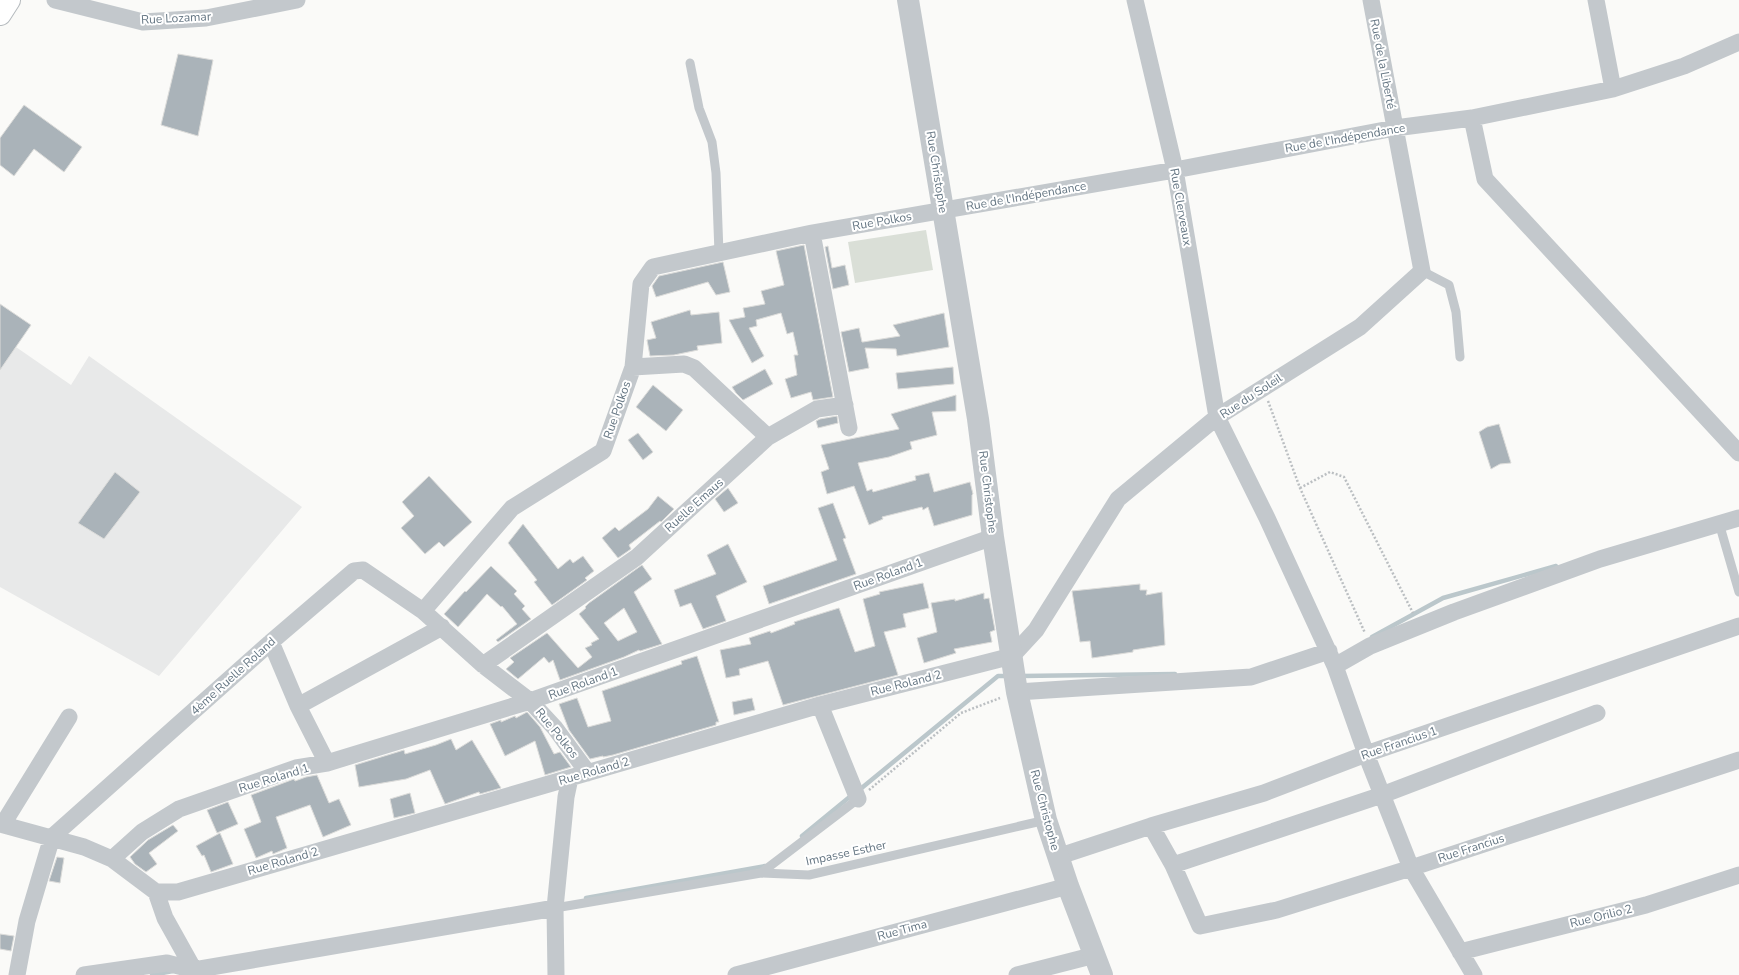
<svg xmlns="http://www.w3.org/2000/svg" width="1739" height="975" viewBox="0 0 1739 975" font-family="'Nunito Sans',sans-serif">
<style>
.built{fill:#e8e9e9}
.green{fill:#dadfd7}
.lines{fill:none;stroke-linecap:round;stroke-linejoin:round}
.stream{stroke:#bbc7cb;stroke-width:4.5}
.building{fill:#aab3b9;stroke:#dcdcda;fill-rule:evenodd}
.primary-casing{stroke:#b5babe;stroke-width:24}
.path{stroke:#bbbfc2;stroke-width:2.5;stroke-dasharray:2 2;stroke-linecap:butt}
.service{stroke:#c3c8cc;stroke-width:9}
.minor{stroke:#c3c8cc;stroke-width:17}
.tertiary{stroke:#c3c8cc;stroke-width:22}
.primary{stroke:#fff;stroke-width:22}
.labels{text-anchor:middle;stroke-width:4;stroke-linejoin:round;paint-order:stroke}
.street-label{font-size:12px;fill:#657683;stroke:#fff}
</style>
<rect width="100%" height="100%" fill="#fafaf8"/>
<!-- built -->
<path class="built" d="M0 336 71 385 89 356 302 507 159 676 0 587Z"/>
<!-- green -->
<path class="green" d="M926 230 933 270 855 283 848 242Z"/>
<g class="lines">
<!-- stream -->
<path class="stream" d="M1372 637 1443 598 1556 566
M1021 676 1175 674
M858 791 998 676H1009
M802 836 852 795
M586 898 765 866
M152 975 173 971"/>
</g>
<!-- building -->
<path class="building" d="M178 54 213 60 198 136 161 125Z
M24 105 82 147 64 172 34 149 14 176 0 165V138Z
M804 245 833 397 813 400 811 392 791 398 785 379 797 375 794 355H798L793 332 787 334 781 313 756 320 757 326 749 328 764 356 752 363 729 320 745 317 743 308 765 304 761 291 784 285 776 251Z
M828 246 832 268 845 265 849 285 833 289 825 247Z
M723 262 730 292 716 295 708 282 656 297 652 286 659 276Z
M0 304 31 325 0 370Z
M690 310 691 315 719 312 722 343 697 346 698 350 674 355 650 356 647 340 656 338 651 322Z
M944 313 949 347 897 356 896 349 865 348 869 368 849 372 841 332 859 328 862 342H863L900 336 893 325Z
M953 367 954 384 898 389 896 373Z
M765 369 773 384 743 400 736 393 732 387Z
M653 385 683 410 666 431 636 407Z
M956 395V411L932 412 937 435 910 442 912 449 889 457 858 463 867 491 872 489 873 492 916 480 915 476 929 473 934 492 970 482 973 494 972 495V515L934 526 928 507 923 510 922 507 882 517 883 519 869 525 854 486 827 494 821 472 829 469 821 445 899 429 891 414Z
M837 416 838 423 818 428 816 421 820 419Z
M1499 424 1511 463 1500 464 1491 469 1479 432 1487 427Z
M638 433 653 452 643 460 628 440Z
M115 472 140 492 104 539 78 523Z
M429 476 472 522 444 547 439 542 425 554 401 528 414 516 402 502Z
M728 488 738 503 724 512 715 499Z
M658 496 674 509 661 522 660 521 629 545 631 549 618 558 602 538 615 527 619 531 648 509Z
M833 503 846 538 843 539 856 574 769 604 763 586 837 560 818 508Z
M523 524 558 569 570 559 573 563 583 556 594 571 585 578 587 580 552 605 534 582 537 580 508 543Z
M728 544 747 582 716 596 726 621 703 629 691 603 680 607 674 590 716 574 707 555Z
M642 565 652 579 634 592 662 644 640 651 639 650 624 657 560 680 553 660 549 663 544 657 518 679 506 669 514 662 510 658 547 633 578 668 592 657 585 648 592 645 591 643 599 639 579 614 586 608 585 607 589 603ZM624 608 637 632 618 641 604 623Z
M491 566 517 591 514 594 525 606 522 609 531 619 498 642 496 640 517 624 502 606 501 607 487 594 458 627 444 614 465 591 466 592Z
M923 583 929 608 903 614 906 627 884 632 898 675 783 705 768 661 739 669 740 675 726 678 720 650 751 644 749 638 770 631 771 633 795 624 794 622 839 608 855 652 875 646 863 599 880 594 879 592Z
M1140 584V590H1147L1146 595 1162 592 1165 645 1133 650V652L1092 658 1090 641 1080 642 1072 591Z
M984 593V599L989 598 995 630 990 632 992 642 954 649 956 653 924 663 917 638 937 632 931 603 955 599V601Z
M697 656 719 722H716V725L613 755 603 757V756L590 759 569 730 559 704 577 698 588 727 611 721 602 691 682 664 681 661Z
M752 698 755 710 734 715 732 702Z
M527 712 540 727 554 754 560 752 571 767 545 775 535 741 505 756 490 724 501 720V722L515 716 516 718Z
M451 739 456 750 472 740 501 788 480 794 479 792 445 804 430 770 406 779 359 787 355 765 404 750 405 754 436 745Z
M317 775 329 803 339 799 351 825 323 837 310 805 276 817 287 848 273 854 272 851 256 858 244 829 261 822 251 795 294 779 295 781 306 777Z
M410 793 415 813 394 818 390 799Z
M228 802 238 824 217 833 207 810Z
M173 825 178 831 149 853 157 864 146 872 135 864 130 857 148 840Z
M220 833 233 864 211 872 204 855 202 856 196 846Z
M57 857 64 858 60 883 49 881Z
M0 934 14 936 11 951 0 949Z"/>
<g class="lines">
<!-- primary casing -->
<g class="primary-casing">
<path id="primary" d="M0 14 9 0"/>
</g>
<!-- path -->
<path class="path" d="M1268 401 1300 488 1365 633
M1300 488 1330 472 1344 477 1413 613
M869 790 961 713 1000 698"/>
<!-- service -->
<path class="service" d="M690 63 699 108 712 142 716 173 719 253
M1422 271 1449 285 1456 312 1460 357
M1719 523 1739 592
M761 873 858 799
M555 908 761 873 809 875 1046 820"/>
<!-- minor -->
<path class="minor" d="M55 0 143 22 206 18 297 0
M1135 0 1175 170 1217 417 1267 518 1335 666 1366 754 1411 868 1474 975
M1596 0 1613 89
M1472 118 1485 179 1739 453
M812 233 849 428
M768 437 817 409 845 405
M271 642 298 706 327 763
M483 665 637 557 768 437 694 368 684 364 633 367
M1335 666 1370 646 1454 612 1600 559 1739 518
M1017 692 1251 677 1329 651
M820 705 858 799
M298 706 442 627
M588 773 555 728 530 701 483 665 423 611 512 508 603 451 633 367 641 284 653 267 812 233 1175 170 1395 128 1472 118 1613 89 1684 66 1739 42
M0 824 84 847 112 859 156 892H178L820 705 1012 656 1036 630 1118 499 1217 417 1360 327 1422 271 1371 0
M3 824 69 717
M1151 826 1173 865 1200 926 1277 910 1411 868 1739 760
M1057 857 1151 826 1264 793 1366 754 1739 626
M112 859 142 832 179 809 296 768 327 763 530 701 993 537
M1173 865 1382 795 1597 713
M156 892 165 918 194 970
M1460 952 1646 905 1739 875
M17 975 27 921 52 837 271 642 354 571 363 570 423 611
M84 975 167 963 194 970 555 908
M556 975 555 908 566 797 570 778
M736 975 1068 886
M1017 975 1095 955"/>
<!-- tertiary -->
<path class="tertiary" d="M908 0 978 419 993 537 1017 692 1046 820 1068 886 1102 975"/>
<!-- primary -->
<use href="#primary" class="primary"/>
</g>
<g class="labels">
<!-- street labels -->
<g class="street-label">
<text transform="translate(176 18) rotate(-3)" y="4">Rue Lozamar</text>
<text transform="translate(1383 64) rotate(79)" y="4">Rue de la Liberté</text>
<text transform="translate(1345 138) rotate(-10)" y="4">Rue de l'Indépendance</text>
<text transform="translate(937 172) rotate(81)" y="4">Rue Christophe</text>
<text transform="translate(1026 196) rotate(-10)" y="4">Rue de l'Indépendance</text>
<text transform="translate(1181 207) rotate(80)" y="4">Rue Clerveaux</text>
<text transform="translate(882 221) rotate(-10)" y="4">Rue Polkos</text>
<text transform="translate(1251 396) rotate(-33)" y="4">Rue du Soleil</text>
<text transform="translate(617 410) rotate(-71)" y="4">Rue Polkos</text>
<text transform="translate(988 492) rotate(83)" y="4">Rue Christophe</text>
<text transform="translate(694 505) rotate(-42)" y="4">Ruelle Emaus</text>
<text transform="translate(888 574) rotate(-20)" y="4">Rue Roland 1</text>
<text transform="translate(233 676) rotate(-42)" y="4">4ème Ruelle Roland</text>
<text transform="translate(583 683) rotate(-20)" y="4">Rue Roland 1</text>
<text transform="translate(906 683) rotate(-14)" y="4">Rue Roland 2</text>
<text transform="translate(557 733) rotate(51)" y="4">Rue Polkos</text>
<text transform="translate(1399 743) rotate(-19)" y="4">Rue Francius 1</text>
<text transform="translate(594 771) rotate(-16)" y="4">Rue Roland 2</text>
<text transform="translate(274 778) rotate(-17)" y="4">Rue Roland 1</text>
<text transform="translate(1045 810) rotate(75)" y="4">Rue Christophe</text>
<text transform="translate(1471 848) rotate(-18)" y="4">Rue Francius</text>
<text transform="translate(846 853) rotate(-12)" y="4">Impasse Esther</text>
<text transform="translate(283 861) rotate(-16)" y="4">Rue Roland 2</text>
<text transform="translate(1601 916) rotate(-14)" y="4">Rue Orilio 2</text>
<text transform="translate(902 930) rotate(-15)" y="4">Rue Tima</text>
</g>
</g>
</svg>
